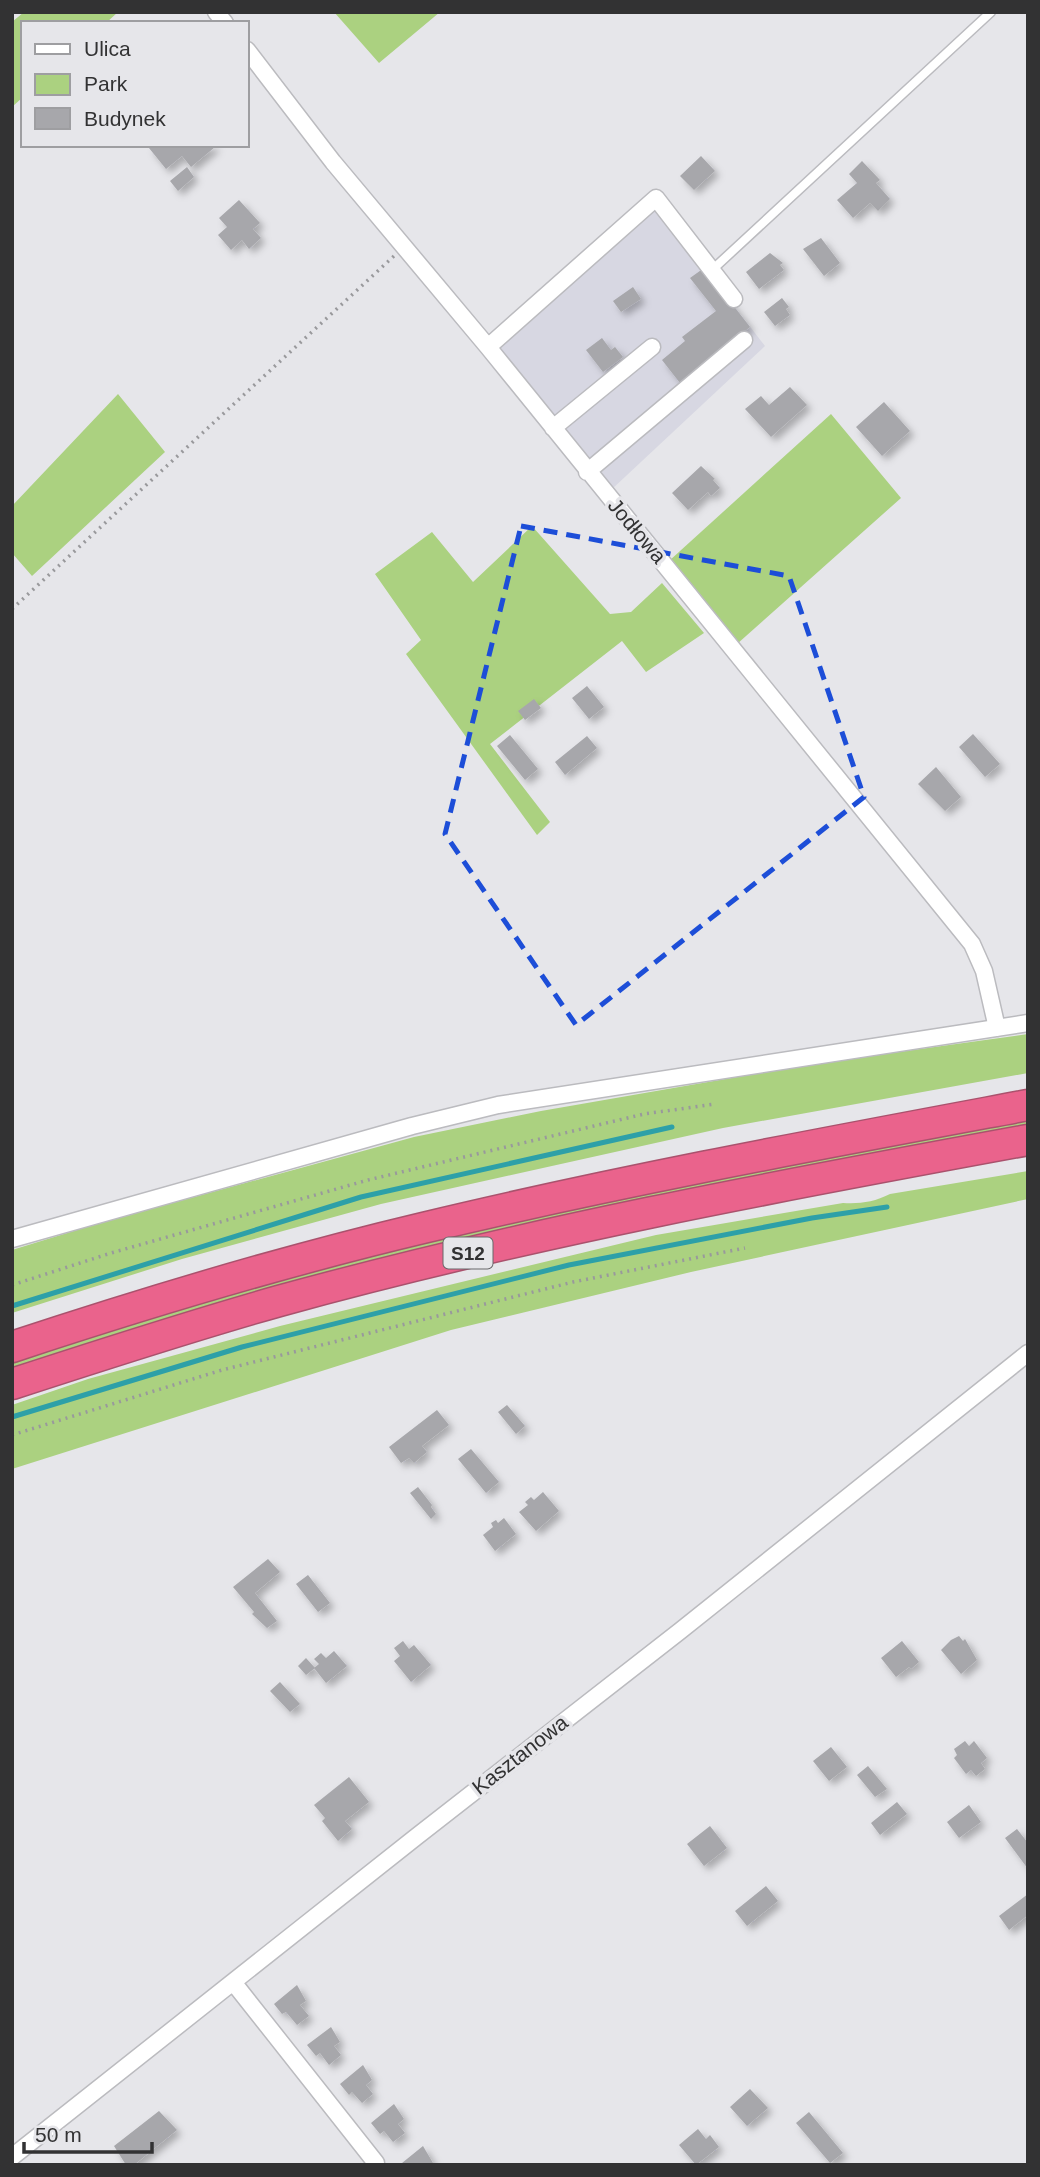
<svg xmlns="http://www.w3.org/2000/svg" width="1040" height="2177" viewBox="0 0 1040 2177" font-family="Helvetica,sans-serif">
<style>
.built{fill:#d7d7e2}
.green{fill:#abd180}
.lines{fill:none;stroke-linecap:round;stroke-linejoin:round}
.stream{stroke:#2da0a8;stroke-width:5}
.building{fill:#a7a7ab;filter:url(#shadow)}
.service-casing{stroke:#bbbbbf;stroke-width:11}
.minor-casing{stroke:#bbbbbf;stroke-width:19}
.motorway-casing{stroke:#aa526d;stroke-width:33}
.path{stroke:#99999c;stroke-width:3.5;stroke-dasharray:2 5;stroke-linecap:butt}
.service{stroke:#fff;stroke-width:8}
.minor{stroke:#fff;stroke-width:16}
.motorway{stroke:#ea638c;stroke-width:30}
.marked{fill:none;stroke:#1d4ed8;stroke-width:5;stroke-dasharray:14 9;stroke-linejoin:round}
.labels{text-anchor:middle;stroke-width:7;stroke-linejoin:round;paint-order:stroke}
.shield{fill:#e6e6ea;stroke:#68686a;stroke-width:2}
.shield-label{font-size:19px;font-weight:bold;fill:#323233}
.street-label{font-size:21px;fill:#323233;stroke:#e6e6ea}
</style>
<defs>
<filter id="shadow"><feDropShadow dx="4.5" dy="4.5" stdDeviation="3.5" flood-color="#0004"/></filter>
</defs>
<rect width="100%" height="100%" fill="#e6e6ea"/>
<!-- built -->
<path class="built" d="M651 210 663 214 765 346 611 490 498 346Z"/>
<!-- green -->
<path class="green" d="M24 12H118L106 23H23V97L12 107V22Z
M334 12H440L379 63Z
M118 394 165 452 32 576 12 553V506Z
M831 414 901 498 737 644 669 561Z
M532 526 610 614 631 612 662 583 704 633 646 672 622 641 490 744 550 822 537 835 406 654 421 640 375 574 432 532 473 582Z
M1028 1034V1073L723 1128 381 1204 182 1259 12 1313V1250L106 1221 414 1137 541 1111 811 1064Z
M1028 1114V1129L12 1372V1358L124 1322 417 1241Z
M1028 1171V1199L691 1272 451 1330 12 1469V1405L88 1379 280 1326 656 1235 843 1203C860 1204 874 1202 890 1194Z"/>
<g class="lines">
<!-- stream -->
<path class="stream" d="M12 1306 361 1197 672 1127
M12 1417 242 1347 569 1265 812 1218 887 1207"/>
</g>
<!-- building -->
<path class="building" d="M152 145H214L215 147 191 167 182 156 166 169 149 148Z
M701 156 715 171 694 190 680 176Z
M862 161 880 180 876 183 890 199 878 211 870 203 853 218 837 200 857 183 849 174Z
M187 167 194 177 178 191 170 181Z
M239 200 260 223 253 229 261 238 249 249 242 240 231 250 218 235 227 227 219 218Z
M821 238 840 263 824 276 803 249Z
M770 253 783 263 780 265 784 270 759 289 746 272Z
M704 268 750 327 680 383 662 360 685 341 682 337 716 311 690 278Z
M633 287 641 299 621 312 613 301Z
M782 298 789 307 786 309 790 315 775 326 764 312Z
M602 338 611 350 615 347 623 357 603 372 586 350Z
M790 387 807 405 771 437 745 409 761 396 769 405Z
M884 402 910 431 882 456 856 427Z
M701 466 715 479 713 480 720 488 711 496 708 492 688 510 672 493Z
M587 686 604 707 589 719 572 698Z
M534 699 541 708 525 720 518 711Z
M973 734 1000 764 985 777 959 747Z
M510 735 538 769 525 780 497 746Z
M587 736 597 748 565 775 555 762Z
M936 767 961 797 945 811 918 784Z
M507 1405 525 1426 516 1434 498 1412Z
M437 1410 449 1425 422 1446 427 1452 414 1463 409 1458 401 1463 389 1447Z
M471 1449 499 1482 486 1493 458 1459Z
M418 1487 432 1505 431 1507 436 1514 431 1519 410 1493Z
M543 1492 559 1511 536 1531 519 1512 528 1505 525 1502 531 1497 534 1500Z
M504 1518 516 1534 495 1551 483 1535 493 1527 491 1523 496 1520 498 1523Z
M268 1559 280 1572 255 1593 277 1621 267 1628 252 1614 254 1612 233 1587Z
M308 1575 330 1603 318 1612 296 1584Z
M959 1636 963 1641 965 1639 977 1660 961 1674 941 1650 951 1640Z
M403 1641 409 1649 414 1645 431 1665 411 1682 394 1661 400 1656 394 1648Z
M902 1641 919 1662 911 1669 909 1667 896 1677 881 1658Z
M334 1651 347 1666 326 1683 314 1668 319 1664 314 1659 321 1653 326 1658Z
M306 1658 315 1668 306 1675 298 1666Z
M280 1682 300 1704 290 1712 270 1691Z
M965 1741 969 1746 974 1741 987 1758 981 1763 985 1769 976 1776 971 1770 966 1774 954 1758 957 1755 954 1749Z
M831 1747 847 1767 829 1781 813 1761Z
M868 1766 887 1789 875 1797 857 1775Z
M349 1777 369 1802 345 1821 352 1829 338 1841 322 1821 325 1818 314 1805Z
M897 1802 907 1814 880 1835 871 1823Z
M969 1805 981 1822 959 1838 947 1822Z
M710 1826 727 1848 704 1866 687 1844Z
M1017 1829 1028 1843V1869L1005 1838Z
M766 1886 778 1901 747 1926 735 1911Z
M1028 1894V1915L1009 1930 999 1916Z
M297 1985 306 2001 300 2005 309 2016 297 2025 286 2012 282 2014 274 2004Z
M331 2027 340 2042 334 2046 341 2055 329 2065 320 2053 316 2056 307 2045Z
M363 2065 372 2080 366 2085 373 2094 362 2103 352 2092 349 2095 340 2084Z
M750 2089 768 2108 747 2126 730 2107Z
M394 2104 404 2119 398 2124 405 2133 393 2142 384 2131 380 2134 371 2123Z
M159 2111 177 2130 134 2165H126L114 2146Z
M809 2112 843 2153 830 2163 796 2123Z
M698 2129 706 2139 710 2135 719 2147 696 2165 679 2145Z
M423 2146 433 2163 430 2165H404L402 2163Z"/>
<g class="lines">
<!-- service casing -->
<g class="service-casing">
<path id="service" d="M712 270 991 12"/>
</g>
<!-- minor casing -->
<g class="minor-casing">
<path id="minor" d="M216 12 225 23
M247 50 333 162 488 347 972 944 984 971 997 1028
M488 347 656 198 734 299
M553 428 652 347
M587 472 744 340
M12 1239 412 1126 498 1105 1028 1023
M233 1982 376 2163
M12 2157 416 1837 680 1631 1028 1353"/>
</g>
<!-- motorway casing -->
<g class="motorway-casing">
<path id="motorway" d="M12 1347C148 1302 284 1261 423 1228 623 1180 825 1143 1028 1105
M12 1384C101 1355 190 1326 279 1301 525 1233 777 1186 1028 1140"/>
</g>
<!-- path -->
<path class="path" d="M12 609 394 256
M12 1285 111 1253 368 1180 644 1114 715 1104
M12 1435 222 1370 573 1282 745 1248"/>
<!-- service -->
<use href="#service" class="service"/>
<!-- minor -->
<use href="#minor" class="minor"/>
<!-- motorway -->
<use href="#motorway" class="motorway"/>
</g>
<!-- marked area -->
<path class="marked" d="M521 526 789 576 864 797 576 1025 445 834Z"/>
<g class="labels">
<!-- shield labels -->
<rect class="shield" x="443.5" y="1237.5" width="49" height="31" rx="5"/>
<g class="shield-label">
<text x="468" y="1260">S12</text>
</g>
<!-- street labels -->
<g class="street-label">
<text transform="translate(637 531) rotate(50)" y="7">Jodłowa</text>
<text transform="translate(520 1755) rotate(-38)" y="7">Kasztanowa</text>
</g>
</g>
<!-- border -->
<rect width="1040" height="2177" fill="none" stroke="#323233" stroke-width="28"/>
<!-- legend -->
<rect x="21" y="21" width="228" height="126" fill="#e6e6ea" stroke="#9e9ea1" stroke-width="2"/>
<rect x="35" y="44" width="35" height="10" fill="#ffffff" stroke="#9e9ea1" stroke-width="2"/>
<text x="84" y="56" font-size="21" fill="#323233">Ulica</text>
<rect x="35" y="74" width="35" height="21" fill="#abd180" stroke="#9e9ea1" stroke-width="2"/>
<text x="84" y="91" font-size="21" fill="#323233">Park</text>
<rect x="35" y="108" width="35" height="21" fill="#a7a7ab" stroke="#9e9ea1" stroke-width="2"/>
<text x="84" y="126" font-size="21" fill="#323233">Budynek</text>
<!-- scale -->
<path d="M24 2142v10h128v-10" fill="none" stroke="#323233" stroke-width="3.5"/>
<text x="35" y="2142" font-size="21" fill="#323233" stroke="#e6e6ea" stroke-width="5" paint-order="stroke">50 m</text>
</svg>
